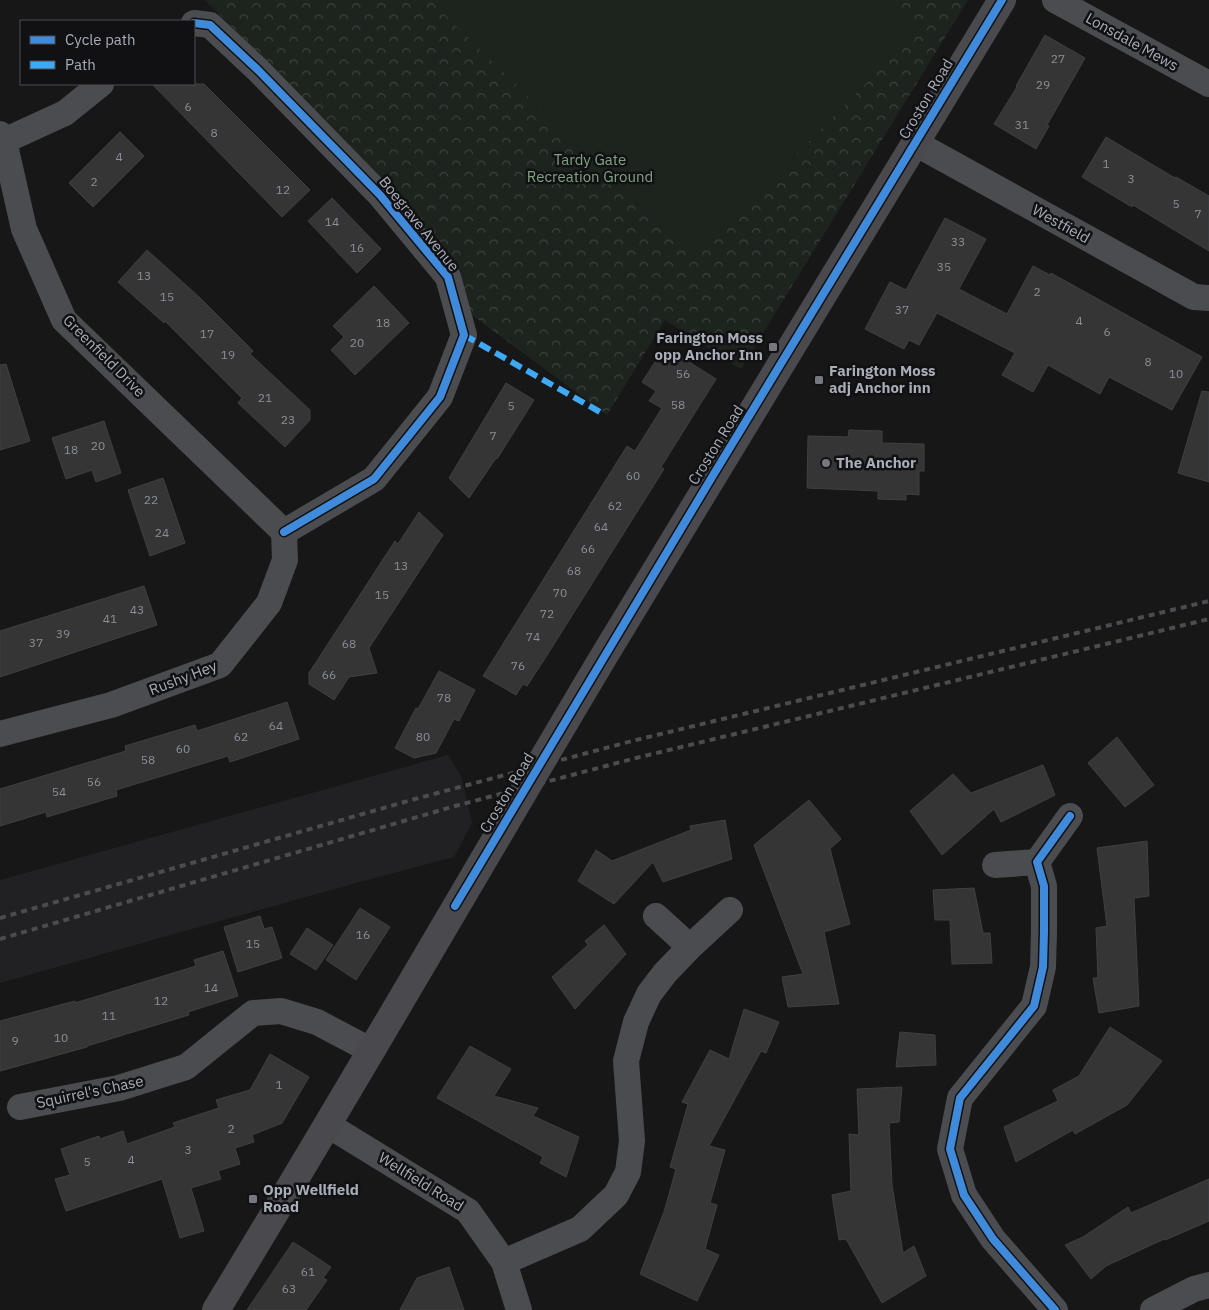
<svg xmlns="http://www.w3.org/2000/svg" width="1209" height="1310" viewBox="0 0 1209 1310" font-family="'IBM Plex Sans',sans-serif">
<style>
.built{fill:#212123}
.park{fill:url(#park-crowns)}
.garden{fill:#1d241e}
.building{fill:#353536;stroke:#3f4043}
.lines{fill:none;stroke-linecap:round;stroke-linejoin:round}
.street{stroke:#4b4c50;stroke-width:26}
.secondary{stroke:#4a4a4e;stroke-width:28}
.rail{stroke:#4b4c4f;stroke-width:4;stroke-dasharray:6 5;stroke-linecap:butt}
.quiet{stroke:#3fa9f5;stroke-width:6;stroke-dasharray:12 6;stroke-linecap:butt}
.cycleway-casing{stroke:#111113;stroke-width:11}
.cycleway{stroke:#408adc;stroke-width:8}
.poi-dot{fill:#757880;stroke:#111113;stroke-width:2}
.labels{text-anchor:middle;stroke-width:5;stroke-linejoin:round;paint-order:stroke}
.number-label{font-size:12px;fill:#8b8f98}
.street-label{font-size:15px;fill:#a8adb8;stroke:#111113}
.park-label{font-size:15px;fill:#7fa381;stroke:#111113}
.poi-label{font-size:15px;font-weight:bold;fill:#a8adb8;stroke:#111113;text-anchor:start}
</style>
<defs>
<pattern id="park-crowns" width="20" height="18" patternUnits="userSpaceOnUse" patternTransform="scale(1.25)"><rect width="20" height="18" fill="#1d241e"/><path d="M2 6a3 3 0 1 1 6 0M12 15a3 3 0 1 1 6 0" fill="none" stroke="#3b413d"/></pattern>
</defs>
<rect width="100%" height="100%" fill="#171717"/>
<!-- built -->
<path class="built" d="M448 755 461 776 472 823 454 857 345 886 0 983V880Z"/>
<!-- park -->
<path class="park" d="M205 0H968L741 369 665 320 607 415 472 315 455 272 330 126Z"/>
<!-- garden -->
<path class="garden" d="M430 0H882L916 33 693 259Z"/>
<!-- building -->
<path class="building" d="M1045 35 1085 58 1047 125 1049 126 1036 149 994 124 1017 87 1016 86Z
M152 84H204L310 190 282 217Z
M120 132 144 156 93 207 69 183Z
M1106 137 1175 178 1176 177 1209 196V251L1133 205 1132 207 1082 177Z
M332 198 381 249 357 273 308 221Z
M945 218 986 239 959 289 1007 314 1033 266 1050 275 1051 273 1202 357 1172 410 1109 377 1100 394 1048 365 1033 392 1002 375 1015 353 937 313 919 345 909 340 904 349 865 329 890 282 906 290Z
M147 250 198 296 253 351 250 354 310 410V420L285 447 238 403 242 398 165 321 164 323 118 282Z
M374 286 409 323 355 375 331 350 344 337 333 326Z
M678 355 716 379 661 467 664 469 544 660 527 686 523 684 516 695 483 676 627 446 635 451 662 408 649 401 656 391 642 382 659 356 672 364Z
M6 364 30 441 0 450V365Z
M506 383 534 400 497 459 496 458 469 498 449 478Z
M1202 391 1209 392V482L1178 473Z
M104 421 121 473 96 482 92 470 66 479 52 438Z
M849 430 882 431V443L924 444V471H919V495L906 494V500L878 499V491L807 488 808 436 848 437Z
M163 478 185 543 150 556 128 490Z
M419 512 443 535 369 648 377 673 349 677 334 700 309 684V673L395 541 398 544Z
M144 586 157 625 0 677V631Z
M439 671 475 690 459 721 454 719 436 753 414 758 395 748 416 708 418 709Z
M287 702 299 739 230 762 228 756 116 790 117 796 47 817 46 812 0 826V789L126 751 125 746 195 725 197 731Z
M1117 737 1154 785 1125 807 1088 763Z
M1043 765 1055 795 1001 822 994 809 942 855 910 811 953 774 971 793Z
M809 800 841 839 830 849 850 924 824 932 839 1004 788 1007 782 977 803 974 754 845Z
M725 820 732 859 663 882 653 862 614 904 578 881 596 850 612 861 691 830 690 826Z
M1147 841 1149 896 1134 898 1139 1006 1099 1013 1093 978H1098L1096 928 1107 926 1097 848Z
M974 888 983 933H990L992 963 952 964 950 920H935L933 890Z
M360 908 390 927 356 980 326 960Z
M260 916 264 929 272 927 282 958 238 972 224 927Z
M604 925 626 954 575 1009 552 977 588 945 585 941Z
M307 928 333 945 316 970 290 954Z
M223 951 238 996 188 1012 189 1015 87 1046V1047L0 1071V1021L75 1001V1003L196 966 194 960Z
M744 1009 779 1022 766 1053 761 1051 709 1146 725 1150 710 1203 717 1205 705 1249 719 1255 697 1301 640 1274 664 1212 676 1169 670 1167 688 1104 682 1102 710 1050 729 1059Z
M1110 1027 1162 1061 1127 1105 1075 1134 1073 1130 1016 1162 1004 1127 1058 1101 1053 1090 1079 1076Z
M900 1032 935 1035 936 1065 896 1067Z
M470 1046 511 1069 494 1096 538 1108 533 1116 579 1137 566 1177 540 1163 543 1157 437 1098Z
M270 1054 309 1077 282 1123 252 1135 254 1142 235 1148 240 1164 218 1171 221 1179 191 1188 204 1231 180 1238 162 1179 66 1211 55 1179 70 1175 61 1149 99 1136 100 1139 123 1131 127 1144 175 1127 173 1123 219 1108 216 1100 250 1090Z
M902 1087 899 1122 889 1123 892 1185 903 1253 914 1246 926 1276 882 1303 846 1239 839 1240 832 1195 851 1191 849 1134 859 1135 857 1089Z
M1209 1179V1221L1165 1240 1164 1239 1106 1266 1091 1279 1065 1245 1083 1237 1128 1207 1131 1213Z
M293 1242 331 1267 323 1278 327 1280 306 1310H247Z
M449 1267 464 1310H400L417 1278Z"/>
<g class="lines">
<!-- street -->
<path class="street" d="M1055 0 1209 84
M194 23 210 25 258 70 380 195 448 277 464 335 440 397 374 479 284 532
M0 134 4 141 24 229 64 320 284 532
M4 141 65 113 101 84
M915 143 1194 297 1209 298
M0 734 111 705 220 665 269 603 285 560 284 532
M995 865 1037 862
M656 916 690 947
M20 1107 119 1088 186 1067 253 1013 281 1011 317 1022 370 1050
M328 1125 468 1211 504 1262 519 1310
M504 1262 580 1229 616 1195 628 1172 632 1141 626 1061 636 1022 649 994 665 973 690 947 730 910
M1055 1310 993 1239 964 1195 950 1149 960 1098 1034 1006 1043 967 1044 932V886L1037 862 1070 816
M1153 1310 1194 1289 1209 1285"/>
<!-- secondary -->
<path class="secondary" d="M216 1310C348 1094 474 874 604 656 735 437 870 219 1002 0"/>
<!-- rail -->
<path class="rail" d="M0 918 415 799 632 741 1209 601
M0 939 455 806 636 758 1209 619"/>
<!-- quiet -->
<path class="quiet" d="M464 335 600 412"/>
<!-- cycleway casing -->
<g class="cycleway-casing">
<path id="cycleway" d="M194 23 210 25 258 70 380 195 448 277 464 335 440 397 374 479 284 532
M455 906 712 477 1002 0
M1055 1310 993 1239 964 1195 950 1149 960 1098 1034 1006 1043 967 1044 932V886L1037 862 1070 816"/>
</g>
<!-- cycleway -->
<use href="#cycleway" class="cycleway"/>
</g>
<!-- markers -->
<g class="poi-dot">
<rect x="768" y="342" width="10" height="10" rx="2.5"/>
<rect x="814" y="375" width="10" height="10" rx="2.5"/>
<circle cx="826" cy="463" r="5"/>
<rect x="248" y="1194" width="10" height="10" rx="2.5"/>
</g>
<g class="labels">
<!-- number labels -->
<g class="number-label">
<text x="1058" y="63">27</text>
<text x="1043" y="89">29</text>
<text x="188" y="111">6</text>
<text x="1022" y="129">31</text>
<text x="214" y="137">8</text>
<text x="119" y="161">4</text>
<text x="1106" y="168">1</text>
<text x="1131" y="183">3</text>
<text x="94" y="186">2</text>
<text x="283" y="194">12</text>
<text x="1176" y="208">5</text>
<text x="1198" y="218">7</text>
<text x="332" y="226">14</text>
<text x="958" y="246">33</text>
<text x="357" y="252">16</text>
<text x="944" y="271">35</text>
<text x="144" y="280">13</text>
<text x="1037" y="296">2</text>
<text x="167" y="301">15</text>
<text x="902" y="314">37</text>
<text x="1079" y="325">4</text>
<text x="383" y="327">18</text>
<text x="1107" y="336">6</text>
<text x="207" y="338">17</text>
<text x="357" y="347">20</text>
<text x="228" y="359">19</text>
<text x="1148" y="366">8</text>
<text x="683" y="378">56</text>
<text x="1176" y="378">10</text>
<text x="265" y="402">21</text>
<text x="678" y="409">58</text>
<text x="511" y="410">5</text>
<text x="288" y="424">23</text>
<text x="493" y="440">7</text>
<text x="98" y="450">20</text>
<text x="71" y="454">18</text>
<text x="633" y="480">60</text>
<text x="151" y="504">22</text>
<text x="615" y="510">62</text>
<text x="601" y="531">64</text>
<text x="162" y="537">24</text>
<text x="588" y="553">66</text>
<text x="401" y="570">13</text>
<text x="574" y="575">68</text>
<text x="560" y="597">70</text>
<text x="382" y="599">15</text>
<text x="137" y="614">43</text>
<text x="547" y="618">72</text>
<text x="110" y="623">41</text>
<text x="63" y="638">39</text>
<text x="533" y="641">74</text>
<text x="36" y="647">37</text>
<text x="349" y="648">68</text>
<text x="518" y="670">76</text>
<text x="329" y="679">66</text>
<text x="444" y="702">78</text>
<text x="276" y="730">64</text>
<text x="241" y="741">62</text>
<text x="423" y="741">80</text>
<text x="183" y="753">60</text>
<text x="148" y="764">58</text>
<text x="94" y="786">56</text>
<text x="59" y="796">54</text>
<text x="363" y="939">16</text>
<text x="253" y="948">15</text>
<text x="211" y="992">14</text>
<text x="161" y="1005">12</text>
<text x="109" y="1020">11</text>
<text x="61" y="1042">10</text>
<text x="15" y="1045">9</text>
<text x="279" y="1089">1</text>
<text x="231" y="1133">2</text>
<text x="188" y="1154">3</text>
<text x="131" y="1164">4</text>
<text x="87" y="1166">5</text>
<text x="308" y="1276">61</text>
<text x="289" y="1293">63</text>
</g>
<!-- street labels -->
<g class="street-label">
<text transform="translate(1132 42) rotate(29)" y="5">Lonsdale Mews</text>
<text transform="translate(926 99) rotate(-59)" y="5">Croston Road</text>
<text transform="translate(419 224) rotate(51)" y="5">Boegrave Avenue</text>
<text transform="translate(1061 224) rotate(29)" y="5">Westfield</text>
<text transform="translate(104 356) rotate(45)" y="5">Greenfield Drive</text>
<text transform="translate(716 445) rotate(-58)" y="5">Croston Road</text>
<text transform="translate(183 678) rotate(-21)" y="5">Rushy Hey</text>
<text transform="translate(507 793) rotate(-59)" y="5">Croston Road</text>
<text transform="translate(90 1092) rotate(-12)" y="5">Squirrel's Chase</text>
<text transform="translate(421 1182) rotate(32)" y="5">Wellfield Road</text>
</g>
<!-- park labels -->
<g class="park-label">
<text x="590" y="165">Tardy Gate<tspan x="590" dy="17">Recreation Ground</tspan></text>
</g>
<!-- poi labels -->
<g class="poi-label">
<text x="763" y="343" text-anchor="end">Farington Moss<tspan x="763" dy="17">opp Anchor Inn</tspan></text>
<text x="829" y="376">Farington Moss<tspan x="829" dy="17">adj Anchor inn</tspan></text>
<text x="836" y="468">The Anchor</text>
<text x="263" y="1195">Opp Wellfield<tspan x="263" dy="17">Road</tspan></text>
</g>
</g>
<!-- legend -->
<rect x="20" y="20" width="175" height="65" fill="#111113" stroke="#4d4f55"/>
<rect x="30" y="36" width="25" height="8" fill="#408adc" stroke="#4d4f55"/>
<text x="65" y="45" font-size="15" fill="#a8adb8">Cycle path</text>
<rect x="30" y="61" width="25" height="8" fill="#3fa9f5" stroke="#4d4f55"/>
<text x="65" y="70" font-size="15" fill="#a8adb8">Path</text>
</svg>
